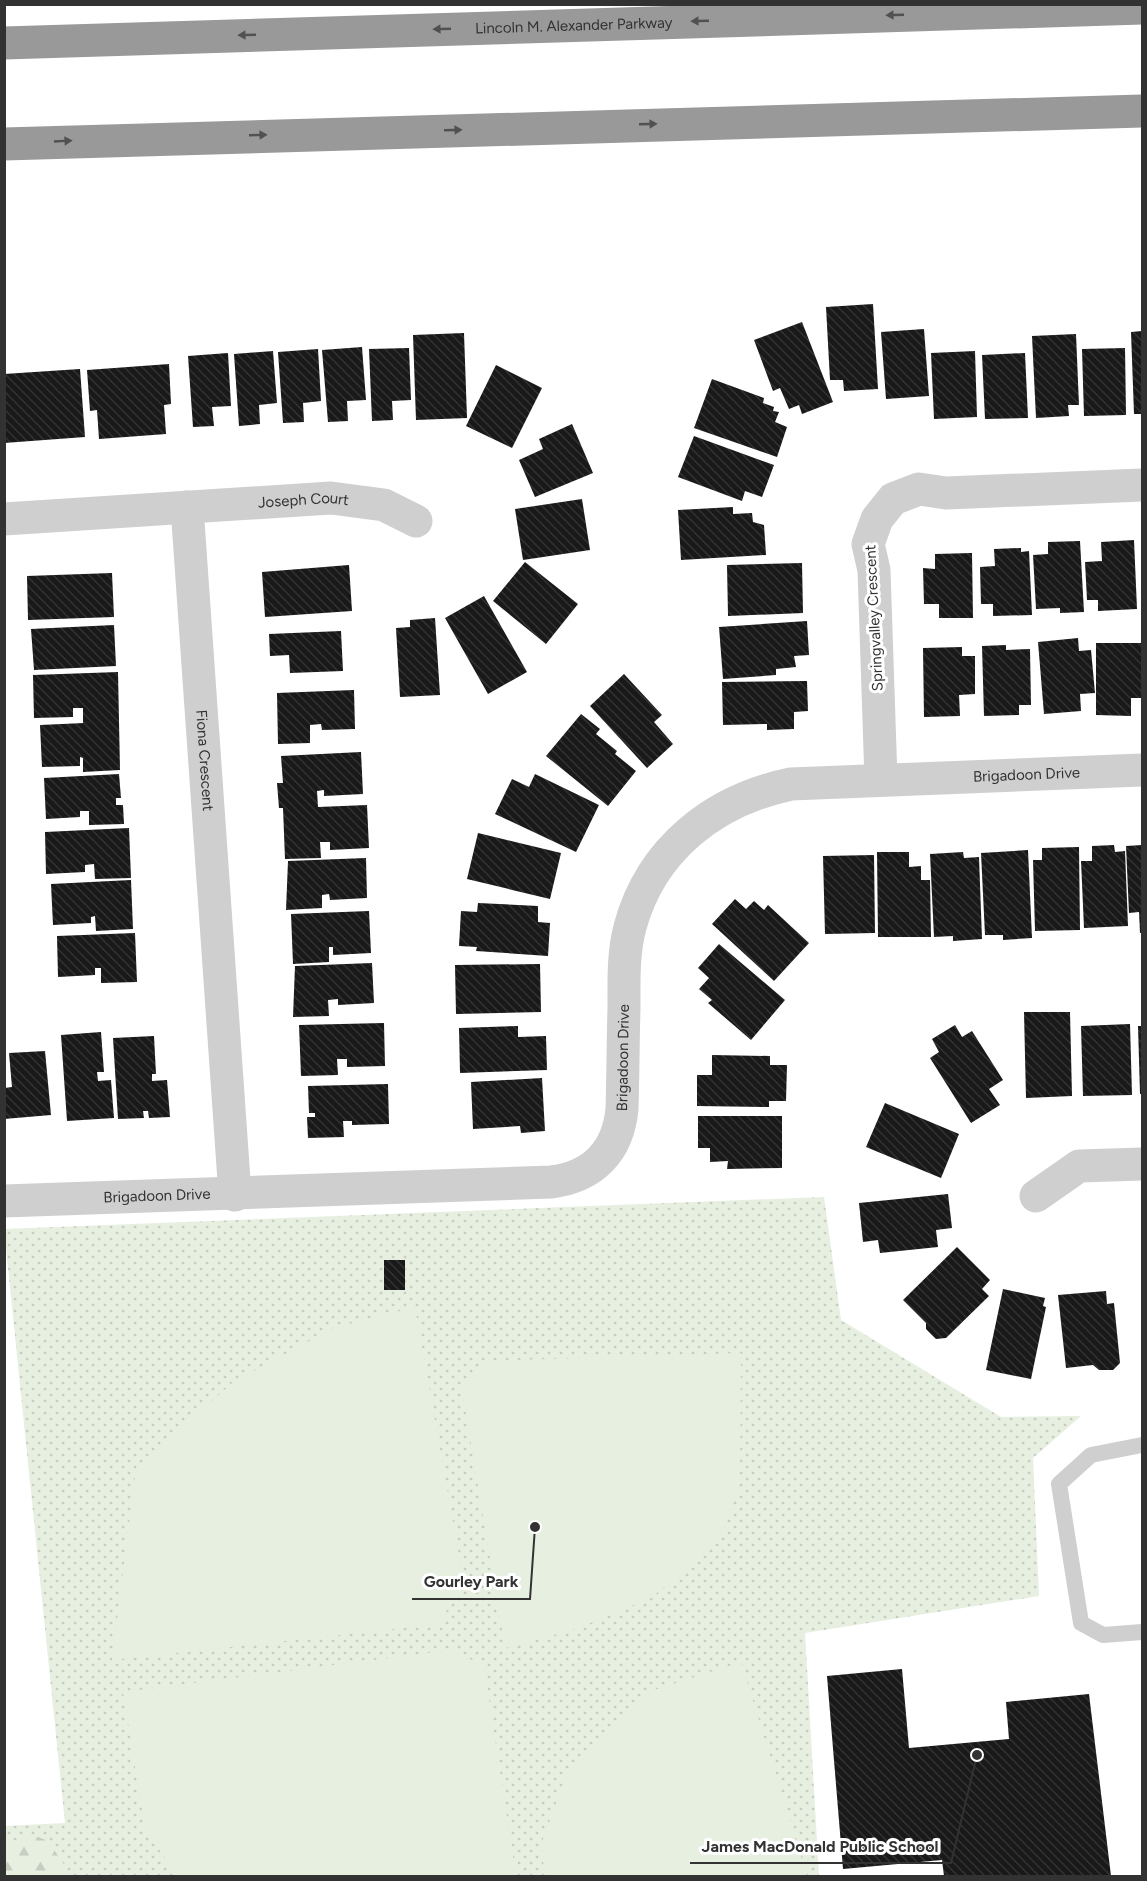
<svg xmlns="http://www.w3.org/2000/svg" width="1147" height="1881" viewBox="0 0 1147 1881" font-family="Figtree,sans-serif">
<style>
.grass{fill:url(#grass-dots)}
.forest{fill:url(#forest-firs)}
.pitch{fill:#e6efe0}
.building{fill:url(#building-back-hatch)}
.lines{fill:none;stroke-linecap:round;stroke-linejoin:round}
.lane{stroke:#cfcfcf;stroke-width:16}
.street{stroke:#cfcfcf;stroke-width:33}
.highway{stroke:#999;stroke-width:33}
.oneway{fill:#515151}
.labels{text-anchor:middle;stroke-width:6;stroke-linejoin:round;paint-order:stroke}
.street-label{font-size:15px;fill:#323232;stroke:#fff}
.leader{fill:none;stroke:#323232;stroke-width:2}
.callout-dot{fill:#323232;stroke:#fff;stroke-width:2}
.callout-label{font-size:16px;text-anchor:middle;font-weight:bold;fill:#323232;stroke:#fff;stroke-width:6;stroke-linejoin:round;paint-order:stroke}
</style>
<defs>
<pattern id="grass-dots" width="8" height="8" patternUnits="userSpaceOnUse" patternTransform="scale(1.5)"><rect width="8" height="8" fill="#e6efe0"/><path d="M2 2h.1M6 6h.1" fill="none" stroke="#c6cdc1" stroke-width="1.8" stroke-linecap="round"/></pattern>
<pattern id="forest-firs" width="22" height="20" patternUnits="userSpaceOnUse" patternTransform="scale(1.5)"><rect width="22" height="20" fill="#e6efe0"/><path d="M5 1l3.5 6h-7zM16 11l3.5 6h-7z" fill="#c6cdc1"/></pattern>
<pattern id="building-back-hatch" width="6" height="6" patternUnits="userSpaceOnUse" patternTransform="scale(1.5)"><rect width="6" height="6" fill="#191919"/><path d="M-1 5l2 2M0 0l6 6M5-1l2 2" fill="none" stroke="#323232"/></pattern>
</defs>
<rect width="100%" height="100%" fill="#fff"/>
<!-- grass -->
<path class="grass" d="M824 1197 841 1320 1001 1417 1081 1416 1033 1458 1039 1596 805 1633 819 1876H5V1826L65 1823 4 1229Z"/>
<!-- forest -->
<path class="forest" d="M33 1835 48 1841 72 1876H5V1844Z"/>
<!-- pitch -->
<path class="pitch" d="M415 1307 463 1578 440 1624 112 1660 136 1468 232 1383 333 1328Z
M741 1353 740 1482 720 1540 651 1598 576 1629 505 1648 461 1384 484 1361Z
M452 1650 484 1666 516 1876H177L145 1829 123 1692Z
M741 1662 807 1876H545L541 1845 568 1769 651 1691Z"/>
<!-- building -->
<path class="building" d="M873 304 878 389 844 391 843 380H830L826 307Z
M802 322 833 402 802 414 799 405 789 409 780 388 773 391 754 340Z
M924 329 929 396 886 399 881 332Z
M1142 331V414H1134L1131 332Z
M464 333 467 418 416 420 413 335Z
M1076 334 1079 405H1068L1069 416 1036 418 1032 336Z
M362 347 366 400 347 401 348 421 328 422 322 350Z
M409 348 411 400 392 401 393 420 372 421 369 349Z
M1125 348 1126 415 1084 416 1082 349Z
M318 349 321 401 303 403 304 422 283 423 278 352Z
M273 351 277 403 259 405 260 424 239 426 234 354Z
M975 351 977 417 934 419 931 353Z
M228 353 231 406 212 407 214 426 193 427 188 356Z
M1025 353 1028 418 985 419 982 355Z
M169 364 171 404 164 405 166 434 99 439 97 410 90 411 87 370Z
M496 365 542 388 512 448 466 426Z
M80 369 85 437 4 443V374Z
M712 379 764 398 763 403 774 407 773 411 779 412 775 422 787 427 777 457 694 428Z
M572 424 593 473 535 497 519 460 543 449 539 439Z
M694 436 774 465 762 497 745 491 742 501 678 477Z
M582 499 590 550 523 560 515 509Z
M733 507V514L752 513 753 522 764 525 766 555 681 560 678 510Z
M1134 540 1137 609 1098 611V600H1087L1085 562 1102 561 1101 542Z
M1080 541 1084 612 1060 613V608L1036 609 1033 555 1048 554V542Z
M1021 548V552L1029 551 1032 615 993 616V604H981L980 567 995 566 994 549Z
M972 553 973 618H939V604H924L923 568 935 569V554Z
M525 562 578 604 546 644 493 601Z
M802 563 803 613 728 616 727 565Z
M349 565 352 611 265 617 262 572Z
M112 573 114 617 28 620 27 576Z
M484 596 527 672 488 694 445 618Z
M435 618 440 695 400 697 396 628 410 627V620Z
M807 621 809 655 794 656 796 667 776 669V675L723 679 719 627Z
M114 625 116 666 34 670 31 629Z
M341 631 343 671 290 673 289 655 270 656 269 634Z
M1078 638 1079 651 1091 650 1095 693 1080 694 1081 711 1044 714 1038 642Z
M1096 643H1142V698H1131V716L1096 715Z
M1006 645V650L1030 649 1031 705H1019V715L984 716 982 646Z
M962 647V656H975V694L959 695 960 716 924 717 923 648Z
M118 672 120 770 83 772V758L80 757V766L42 767 40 725 106 722 83 723V708H73V717L34 718 33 675Z
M624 674 662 715 654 722 673 744 647 768 590 706Z
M807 681 808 711 794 712V729L767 730V724L723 725 722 682Z
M354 690 355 729 322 730 321 724 310 725V743L278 744 277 693Z
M581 714 600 729 596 734 617 751 615 754 636 771 608 806 546 756Z
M361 752 363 794 324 796V790L317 791 318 807 367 805 369 848 330 850V842H320L321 858 285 859 283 808H279L277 783H283L281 756Z
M119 774 121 798H116V805H123L124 824 89 825V811H80V817L46 819 44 778Z
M535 774 599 805 576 852 495 814 512 779 529 787Z
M129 828 131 878 95 879 94 864 85 865V872L46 874 45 832Z
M478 833 561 853 550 899 467 879Z
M1114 845 1115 852 1125 851 1128 926 1084 928 1081 861H1092V846Z
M1142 845V933H1140L1139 912 1129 913 1126 846Z
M1079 847 1080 930 1035 931 1033 860H1042V848Z
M1028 850 1032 938 1003 940V935H985L981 853Z
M877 852H909V867L921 866V880H930L931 937H878Z
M963 852 964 858 979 857 982 939 953 941V936L934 937 930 854Z
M874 855 875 933 825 934 823 856Z
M366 858 367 898 330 900 329 894 322 895V908L286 910 288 861Z
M131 880 133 929 96 931 95 916 91 917V923L53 925 51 884Z
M735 899 746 909 754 901 764 910 768 905 809 943 774 981 712 924Z
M478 903 538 906V922L550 923 548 956 476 951 477 947 459 946 461 911 477 912Z
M369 911 371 953 333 955V947H329V962L293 964 291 914Z
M135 933 137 982 101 983V968H95V975L58 977 57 936Z
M719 944 785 1000 751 1040 708 1003 712 1000 699 989 709 978 698 968Z
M372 963 374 1003 338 1005V999L328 1000 329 1016 293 1017 295 966Z
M540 964 541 1012 456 1014 455 965Z
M1024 1012H1070L1072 1096 1026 1098Z
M384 1023 385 1066 347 1067V1059H337L338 1075 301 1076 299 1025Z
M1130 1024 1132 1095 1083 1096 1081 1026Z
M955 1025 962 1037 972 1031 1003 1080 989 1089 1000 1105 971 1123 930 1058 939 1052 932 1039Z
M518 1026V1037L546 1036 547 1070 460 1073 459 1028Z
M1138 1026H1142V1094H1140Z
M101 1032 104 1072H97L98 1081 111 1080 114 1118 67 1121 61 1035Z
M154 1036 156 1074H152V1081L167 1080 170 1117 149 1118 148 1111H143L144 1118 118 1119 113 1038Z
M45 1051 51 1115 4 1119V1088L12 1087 9 1053Z
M712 1055 770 1056V1065H787L786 1101H769V1107L697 1106V1075H712Z
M542 1078 545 1131 521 1133 520 1126 473 1129 471 1082Z
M388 1084 389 1124 352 1125V1121H343L344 1137 308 1138 307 1117H315V1113H309L308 1086Z
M885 1103 959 1134 941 1178 866 1147Z
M698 1116H782V1168L727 1169 728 1161 710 1162V1148H698Z
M948 1194 952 1228 936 1230 938 1247 880 1253 878 1240 863 1242 859 1203Z
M957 1247 990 1280 982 1289 989 1296 946 1338 936 1339 926 1329V1323L903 1300Z
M384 1260H405V1290H384Z
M1003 1289 1045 1298 1043 1306 1046 1307 1031 1379 986 1370Z
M1106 1291 1107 1304 1114 1303 1120 1363 1113 1370H1099L1093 1365 1066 1368 1058 1295Z
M902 1669 909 1748 1009 1739 1006 1702 1089 1694 1111 1876H944L942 1860 843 1869 827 1676Z"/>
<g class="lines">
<!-- lane -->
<path class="lane" d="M1142 1445 1091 1455 1059 1484 1081 1623 1103 1635 1142 1632"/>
<!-- street -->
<g class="street">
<path id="s1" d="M187 507 235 1195"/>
<path id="s2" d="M4 519 331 498 384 505 416 521"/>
<path d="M881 780 874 570 868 544 877 519 893 499 919 489 946 493 1142 485"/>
<path d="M1036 1196 1079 1166 1142 1164"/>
<path id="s3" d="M4 1201 551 1182C593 1177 618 1151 622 1109 623 1075 623 1042 624 1008 624 981 623 953 630 927 651 849 714 800 791 784L1142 770"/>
</g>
<!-- highway -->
<g class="highway">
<path id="s4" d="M4 43 1142 8"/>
<path d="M4 144 1142 111"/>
</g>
</g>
<!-- one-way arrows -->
<defs><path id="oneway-solid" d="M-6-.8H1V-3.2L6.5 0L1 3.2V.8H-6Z" transform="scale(1.5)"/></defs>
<g class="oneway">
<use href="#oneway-solid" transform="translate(895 15) rotate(178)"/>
<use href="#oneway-solid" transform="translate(700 21) rotate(178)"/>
<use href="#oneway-solid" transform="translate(442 29) rotate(178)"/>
<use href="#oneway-solid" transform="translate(247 35) rotate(178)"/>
<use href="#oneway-solid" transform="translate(648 124) rotate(-2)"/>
<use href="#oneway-solid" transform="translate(453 130) rotate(-2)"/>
<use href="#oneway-solid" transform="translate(258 135) rotate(-2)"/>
<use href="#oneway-solid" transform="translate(63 141) rotate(-3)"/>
</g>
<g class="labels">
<!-- street labels -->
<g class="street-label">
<text dy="5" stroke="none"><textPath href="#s4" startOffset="570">Lincoln M. Alexander Parkway</textPath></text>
<text dy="5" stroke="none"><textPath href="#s2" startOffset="300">Joseph Court</textPath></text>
<text transform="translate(874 618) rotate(-93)" y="5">Springvalley Crescent</text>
<text dy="5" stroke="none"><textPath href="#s1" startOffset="254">Fiona Crescent</textPath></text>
<text dy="5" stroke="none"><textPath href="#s3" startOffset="1304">Brigadoon Drive</textPath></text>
<text dy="5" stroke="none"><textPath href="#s3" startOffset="710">Brigadoon Drive</textPath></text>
<text dy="5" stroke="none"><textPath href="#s3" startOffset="153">Brigadoon Drive</textPath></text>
</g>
</g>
<!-- callouts -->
<path class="leader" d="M535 1527L530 1599H412M977 1755L951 1863H690"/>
<g class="callout-dot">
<circle cx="535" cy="1527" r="6"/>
<circle cx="977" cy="1755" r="6"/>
</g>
<g class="callout-label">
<text x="471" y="1587">Gourley Park</text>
<text x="820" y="1852">James MacDonald Public School</text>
</g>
<!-- border -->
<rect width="1147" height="1881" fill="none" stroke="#323232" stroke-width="12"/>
</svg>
